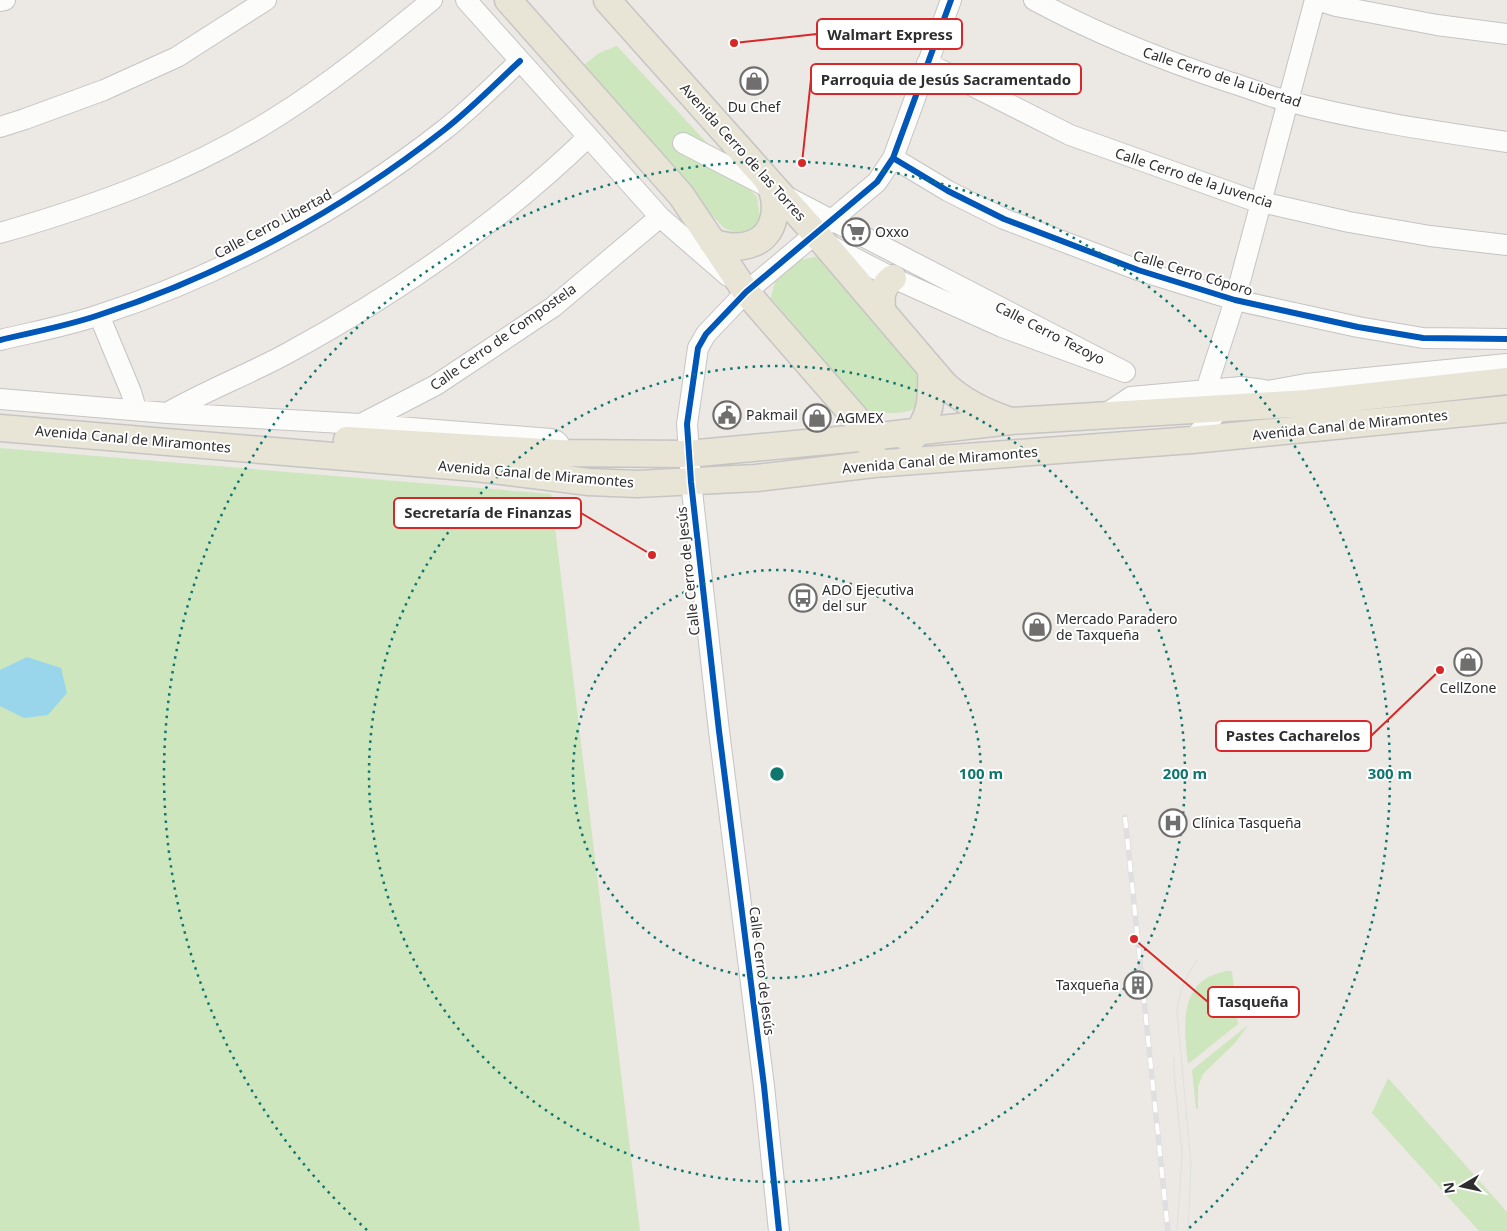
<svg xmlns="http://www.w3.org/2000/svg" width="1507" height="1231" viewBox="0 0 1507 1231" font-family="'Noto Sans',sans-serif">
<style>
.green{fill:#cee6be}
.water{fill:#99d6ec}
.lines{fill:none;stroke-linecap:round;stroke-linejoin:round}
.minor-casing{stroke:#c5c4c5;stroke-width:22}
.major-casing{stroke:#c6c5c4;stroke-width:29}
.minor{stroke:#fcfcfb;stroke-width:20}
.major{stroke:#e8e4d6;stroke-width:26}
.tram{stroke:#dfdfe1;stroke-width:1}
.rail-casing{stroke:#dfdfe1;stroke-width:5.5}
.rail{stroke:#fff;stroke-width:4;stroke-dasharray:11;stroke-linecap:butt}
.cycleway-casing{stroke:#fff;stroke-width:9}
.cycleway{stroke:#0057b8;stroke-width:6}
.ring{fill:none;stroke:#0f766e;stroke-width:2.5;stroke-dasharray:2.5 5}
.labels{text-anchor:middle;stroke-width:4;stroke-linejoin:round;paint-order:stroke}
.street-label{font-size:14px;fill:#2e2e2e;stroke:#fff}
.poi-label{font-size:14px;fill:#2e2e2e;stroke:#fff;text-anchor:start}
.centre{fill:#0f766e;stroke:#fff;stroke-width:2.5}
.ring-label{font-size:15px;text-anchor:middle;font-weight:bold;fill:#0f766e;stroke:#fff;stroke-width:4;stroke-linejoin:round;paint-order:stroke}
.leader{fill:none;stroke:#d62828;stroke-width:2}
.callout-dot{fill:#d62828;stroke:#fff;stroke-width:2}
.callout{fill:#fff;stroke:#d62828;stroke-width:2}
.callout-label{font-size:15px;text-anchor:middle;font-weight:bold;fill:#2e2e2e}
</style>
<rect width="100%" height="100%" fill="#ece8e4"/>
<!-- green -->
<path class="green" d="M617 46 757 197 760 218 751 234 737 233 724 228 584 77V65L599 53Z
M820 256 915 367 919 391 918 400 915 408C901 416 881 413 866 410L771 298C778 264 786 262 820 256Z
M0 448 551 494 640 1231H0Z
M1227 971H1232L1238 1024 1188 1064C1184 1028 1177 979 1227 971Z
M1248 1025 1236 1042 1203 1074 1198 1086V1109H1196L1192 1070Z
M1388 1078 1507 1212V1231H1479L1372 1113Z"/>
<!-- water -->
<path class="water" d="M27 657 61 668 67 693 48 715 24 718 0 706V670Z"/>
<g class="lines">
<!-- minor casing -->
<g class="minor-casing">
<path id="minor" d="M466 0 660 217 728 276
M1034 0C1097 34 1162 60 1229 82 1249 88 1268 96 1287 101 1358 120 1434 131 1507 142
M1317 0 1336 6 1437 25 1507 34
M0 1 5 0
M927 63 1070 135 1252 200 1349 222 1430 236 1507 245
M0 127 25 119 104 90 177 57 266 0
M683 143 1125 372 1002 327 893 278 829 245
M893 158 948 191 1004 219 1138 270 1235 300 1358 327 1423 338 1507 339
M0 233C97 205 192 171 278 116 332 82 382 41 432 0
M99 315 131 392 136 409
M0 340C33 332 67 326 99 315 223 275 342 210 444 130 471 109 495 84 520 61
M1206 390 1235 300 1315 0
M0 399 167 413 360 424 551 439C560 441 560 445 560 453
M167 413C205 391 247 375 286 354 395 295 499 223 588 137
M1104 415 1131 397 1241 387 1264 390
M361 424 436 385 553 307 660 217
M1192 440 1220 409 1268 391 1306 384 1507 364
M779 1231 764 1086 719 731 691 482 687 424 698 348 706 334 746 292 877 182 893 158 951 0"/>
</g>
<!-- major casing -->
<g class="major-casing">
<path id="major" d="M508 0 681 195 746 292 854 416 870 437 872 451
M607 0 823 242 944 384C963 402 984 412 1008 420
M712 242C724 246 738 249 751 244 777 236 780 203 768 181
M882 309C881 296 881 287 893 278
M0 428 476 468 589 482 637 484 756 478 874 464 1192 440 1507 409
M347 440 560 453 688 454 870 437 1011 421 1307 403 1507 381
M910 441C932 418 932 399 931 369"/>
</g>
<!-- minor -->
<use href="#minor" class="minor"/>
<!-- major -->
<use href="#major" class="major"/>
<!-- tram -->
<path class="tram" d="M1174 1057V1071L1182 1154 1177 1231
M1188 1231 1191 1164 1177 1011C1179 991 1186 976 1197 960"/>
<!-- rail casing -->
<g class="rail-casing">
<path id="rail" d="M1125 817 1168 1231"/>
</g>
<!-- rail -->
<use href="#rail" class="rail"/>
<!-- cycleway casing -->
<g class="cycleway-casing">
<path id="cycleway" d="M893 158 948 191 1004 219 1138 270 1235 300 1358 327 1423 338 1507 339
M0 340C33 332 67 326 99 315 223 275 342 210 444 130 471 109 495 84 520 61
M779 1231 764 1086 719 731 691 482 687 424 698 348 706 334 746 292 877 182 893 158 951 0"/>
</g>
<!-- cycleway -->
<use href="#cycleway" class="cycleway"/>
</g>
<!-- distance rings -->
<g class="ring">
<circle cx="777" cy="774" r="204"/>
<circle cx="777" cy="774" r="408"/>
<path d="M367 1230A613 613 0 1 1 1187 1230"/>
</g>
<!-- icons -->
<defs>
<g id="shop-ring" transform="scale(1.4375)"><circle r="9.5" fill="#fff" stroke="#706f6e" stroke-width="1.5"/><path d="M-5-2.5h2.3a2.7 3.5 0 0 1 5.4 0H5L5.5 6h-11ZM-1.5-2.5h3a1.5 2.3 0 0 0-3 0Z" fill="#706f6e"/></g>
<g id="supermarket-ring" transform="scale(1.4375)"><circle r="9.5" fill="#fff" stroke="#706f6e" stroke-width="1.5"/><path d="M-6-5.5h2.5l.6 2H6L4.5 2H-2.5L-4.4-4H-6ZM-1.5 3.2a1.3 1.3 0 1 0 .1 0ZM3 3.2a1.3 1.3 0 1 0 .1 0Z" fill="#706f6e"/></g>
<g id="civic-ring" transform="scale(1.4375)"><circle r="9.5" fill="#fff" stroke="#706f6e" stroke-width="1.5"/><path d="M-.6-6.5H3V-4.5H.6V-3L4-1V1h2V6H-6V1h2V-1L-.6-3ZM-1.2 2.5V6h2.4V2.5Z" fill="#706f6e"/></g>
<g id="bus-ring" transform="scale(1.4375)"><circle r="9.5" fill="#fff" stroke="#706f6e" stroke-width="1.5"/><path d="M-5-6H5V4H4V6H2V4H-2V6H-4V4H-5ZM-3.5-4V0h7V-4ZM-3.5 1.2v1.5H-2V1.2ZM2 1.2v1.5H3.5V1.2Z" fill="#706f6e"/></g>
<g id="hospital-ring" transform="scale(1.4375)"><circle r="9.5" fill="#fff" stroke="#706f6e" stroke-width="1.5"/><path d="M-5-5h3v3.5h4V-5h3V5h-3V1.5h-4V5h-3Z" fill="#706f6e"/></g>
<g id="building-ring" transform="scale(1.4375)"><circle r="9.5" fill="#fff" stroke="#706f6e" stroke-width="1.5"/><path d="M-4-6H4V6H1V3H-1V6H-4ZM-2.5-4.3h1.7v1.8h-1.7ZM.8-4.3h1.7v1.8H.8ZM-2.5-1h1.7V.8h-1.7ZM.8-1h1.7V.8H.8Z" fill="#706f6e"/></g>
</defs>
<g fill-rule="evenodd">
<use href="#shop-ring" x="754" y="81"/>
<use href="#supermarket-ring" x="856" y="232"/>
<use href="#civic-ring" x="727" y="415"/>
<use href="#shop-ring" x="817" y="418"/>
<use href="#bus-ring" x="803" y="598"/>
<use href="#shop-ring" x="1037" y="627"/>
<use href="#shop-ring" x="1468" y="662"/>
<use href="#hospital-ring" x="1173" y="823"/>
<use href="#building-ring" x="1138" y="985"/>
</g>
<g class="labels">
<!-- street labels -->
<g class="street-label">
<text transform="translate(1222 77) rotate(18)" y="5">Calle Cerro de la Libertad</text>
<text transform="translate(743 152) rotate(48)" y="5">Avenida Cerro de las Torres</text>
<text transform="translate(1194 178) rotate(18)" y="5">Calle Cerro de la Juvencia</text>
<text transform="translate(273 224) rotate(-28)" y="5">Calle Cerro Libertad</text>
<text transform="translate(1193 273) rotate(17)" y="5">Calle Cerro Cóporo</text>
<text transform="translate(1050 333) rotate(27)" y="5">Calle Cerro Tezoyo</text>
<text transform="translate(503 337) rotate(-35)" y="5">Calle Cerro de Compostela</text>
<text transform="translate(1350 425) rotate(-6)" y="5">Avenida Canal de Miramontes</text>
<text transform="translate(133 439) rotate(5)" y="5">Avenida Canal de Miramontes</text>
<text transform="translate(940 460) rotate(-5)" y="5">Avenida Canal de Miramontes</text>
<text transform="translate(536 474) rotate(5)" y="5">Avenida Canal de Miramontes</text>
<text transform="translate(688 571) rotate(-96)" y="5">Calle Cerro de Jesús</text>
<text transform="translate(762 971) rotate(83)" y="5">Calle Cerro de Jesús</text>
</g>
<!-- poi labels -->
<g class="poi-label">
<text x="754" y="112" text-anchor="middle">Du Chef</text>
<text x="875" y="237">Oxxo</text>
<text x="746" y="420">Pakmail</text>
<text x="836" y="423">AGMEX</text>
<text x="822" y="595">ADO Ejecutiva<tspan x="822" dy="16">del sur</tspan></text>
<text x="1056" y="624">Mercado Paradero<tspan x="1056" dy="16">de Taxqueña</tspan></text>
<text x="1468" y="693" text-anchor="middle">CellZone</text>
<text x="1192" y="828">Clínica Tasqueña</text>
<text x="1119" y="990" text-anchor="end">Taxqueña</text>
</g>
</g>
<circle cx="777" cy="774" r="8" class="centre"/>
<g class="ring-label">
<text x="981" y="779">100 m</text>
<text x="1185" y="779">200 m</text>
<text x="1390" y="779">300 m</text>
</g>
<!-- callouts -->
<path class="leader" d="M734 43L817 34M802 163L811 79M652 555L581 513M1440 670L1371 736M1134 939L1208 1002"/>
<g class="callout-dot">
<circle cx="734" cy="43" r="5"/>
<circle cx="802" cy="163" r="5"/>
<circle cx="652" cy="555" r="5"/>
<circle cx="1440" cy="670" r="5"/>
<circle cx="1134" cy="939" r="5"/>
</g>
<g class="callout">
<rect x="817" y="19" width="145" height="30" rx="5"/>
<rect x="811" y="64" width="270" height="30" rx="5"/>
<rect x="394" y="498" width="187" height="30" rx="5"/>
<rect x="1216" y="721" width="155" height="30" rx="5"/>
<rect x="1208" y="987" width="91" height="30" rx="5"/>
</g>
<g class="callout-label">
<text x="890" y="40">Walmart Express</text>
<text x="946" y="85">Parroquia de Jesús Sacramentado</text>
<text x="488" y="518">Secretaría de Finanzas</text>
<text x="1293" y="741">Pastes Cacharelos</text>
<text x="1253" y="1007">Tasqueña</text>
</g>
<!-- north arrow -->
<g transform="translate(1462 1186) rotate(261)" stroke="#ffffff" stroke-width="4" paint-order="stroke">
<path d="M0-4L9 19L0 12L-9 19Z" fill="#2e2e2e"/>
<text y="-8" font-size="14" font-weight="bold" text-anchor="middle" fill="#2e2e2e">N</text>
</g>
</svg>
